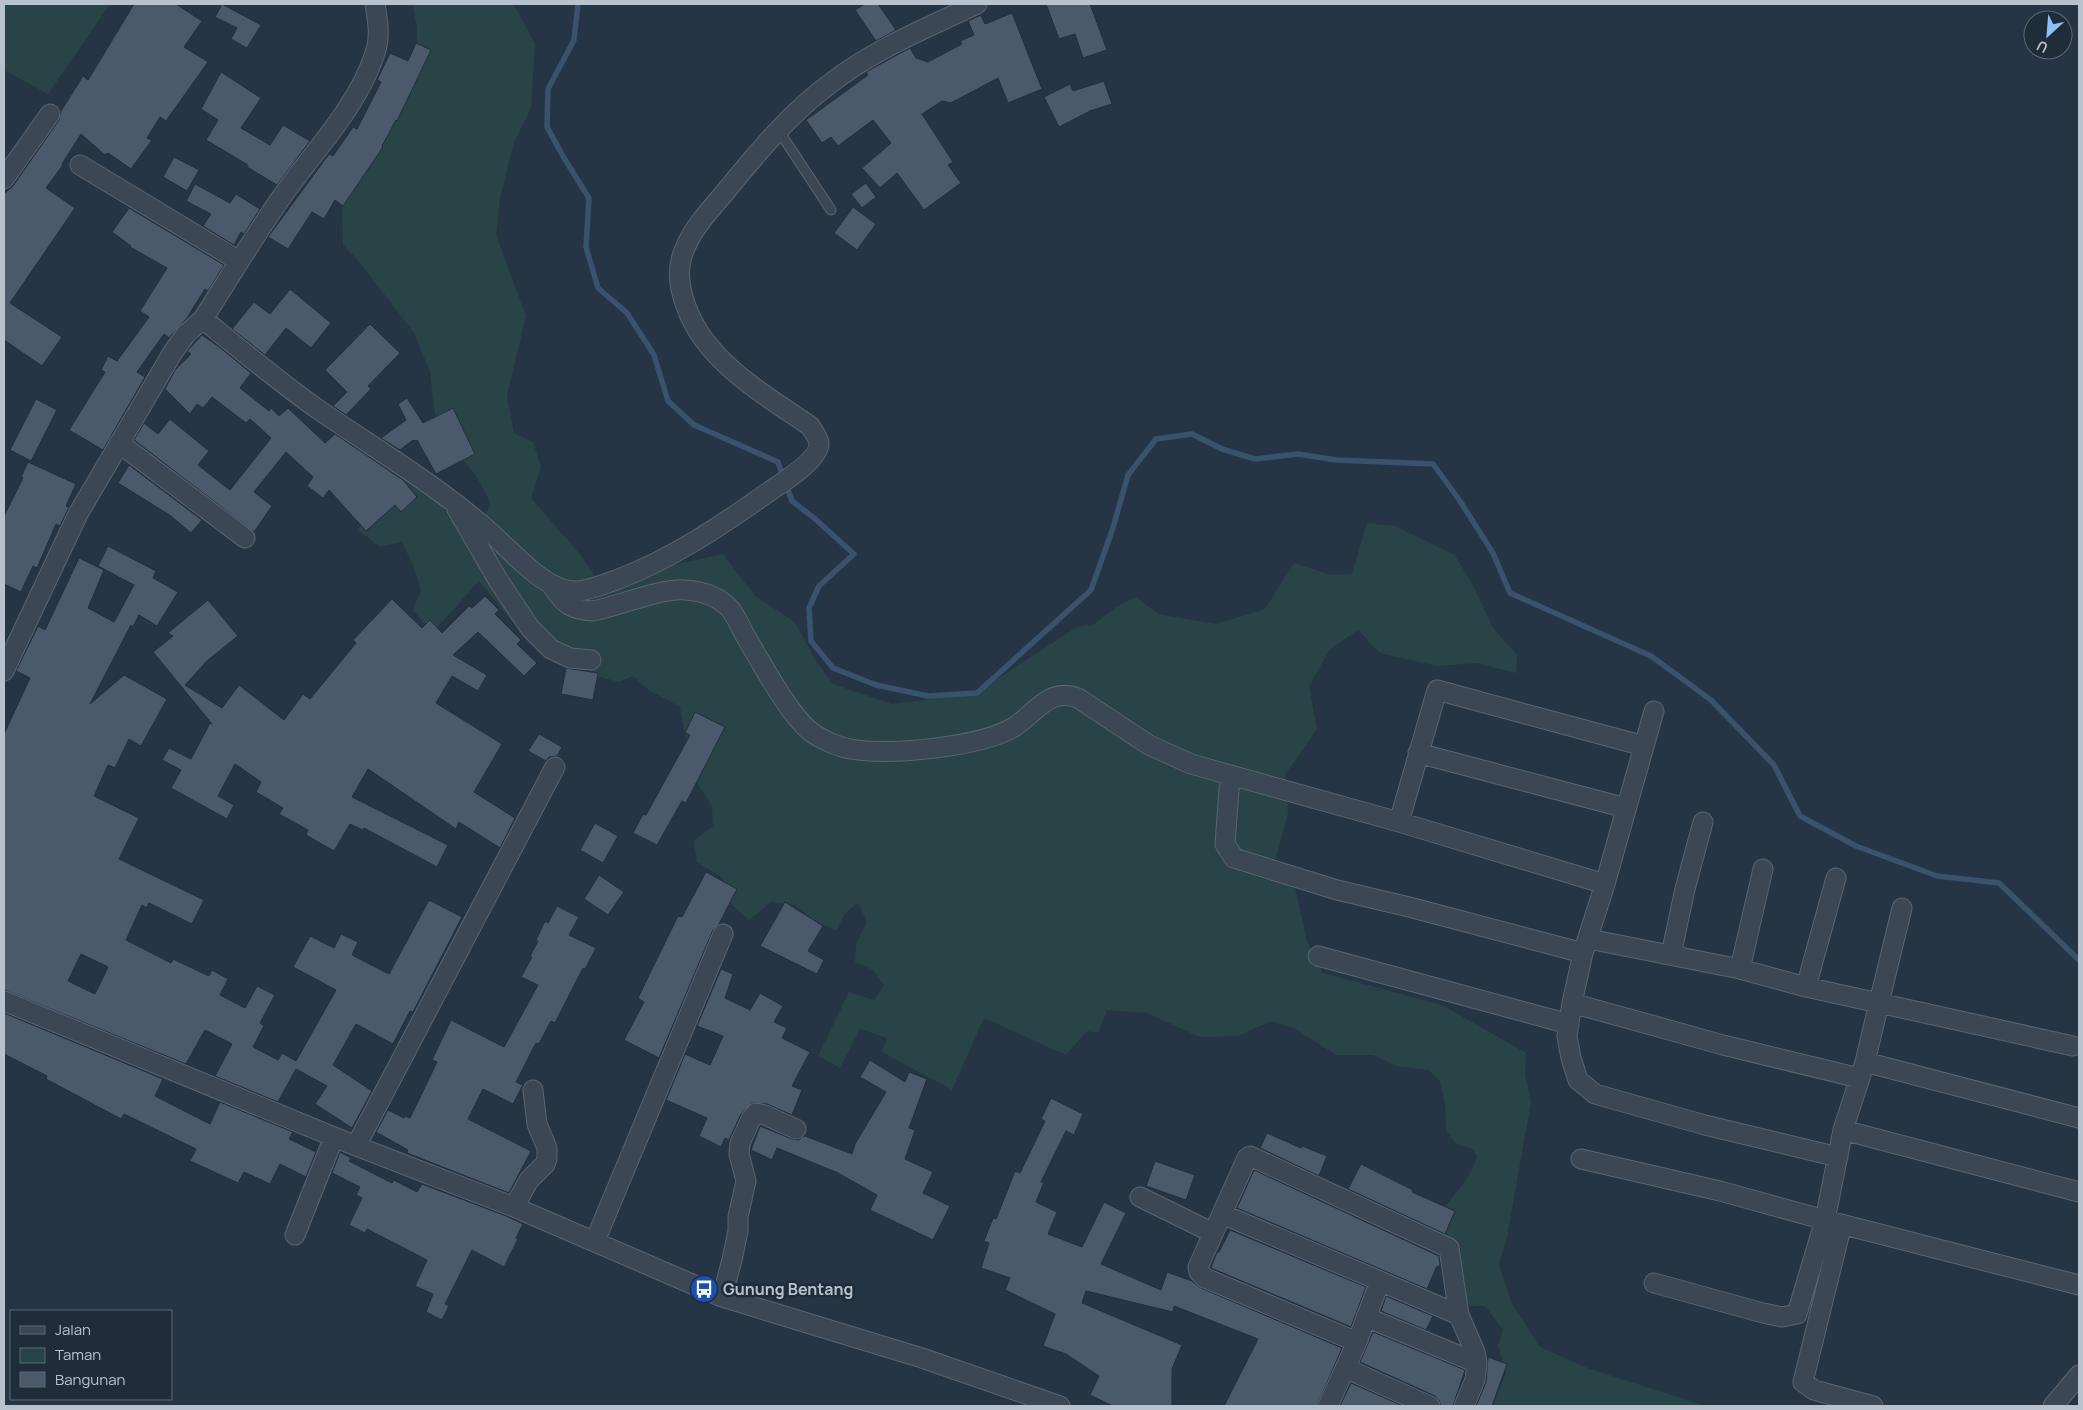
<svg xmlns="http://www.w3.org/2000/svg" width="2083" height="1410" viewBox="0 0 2083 1410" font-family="Manrope,sans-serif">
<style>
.green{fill:#284446}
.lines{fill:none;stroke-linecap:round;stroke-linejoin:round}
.stream{stroke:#39526d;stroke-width:5.5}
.building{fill:#4a596b;stroke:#212e3c;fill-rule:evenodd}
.lane-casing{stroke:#596572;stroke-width:11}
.street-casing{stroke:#596572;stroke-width:21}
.lane{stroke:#3b4754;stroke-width:9}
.street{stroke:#3b4754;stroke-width:19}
.labels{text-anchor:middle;stroke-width:5;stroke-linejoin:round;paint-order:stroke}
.poi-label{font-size:16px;font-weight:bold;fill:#b8c2ce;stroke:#1f2c3a;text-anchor:start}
</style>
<rect width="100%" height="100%" fill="#263545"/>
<!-- green -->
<path class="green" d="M4 4H110L48 94 4 70Z
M412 4H514L535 44 531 108 514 142 500 199 496 235 526 316 507 396 514 433 533 442 541 467 531 498 578 552 599 582 723 554 755 596 795 622 814 658 833 684 892 704 976 693 1077 627 1094 624 1116 607 1136 597 1158 614 1216 624 1265 609 1294 563 1331 575 1352 574 1367 523 1395 526 1455 555 1474 587 1493 628 1517 655 1516 673 1478 663 1437 666 1380 653 1358 630 1330 649 1309 686 1317 729 1285 775 1288 813 1273 868 1293 879 1307 942 1323 973 1442 1005 1526 1053 1525 1075 1531 1102 1507 1237 1499 1265 1512 1304 1540 1347 1590 1369 1706 1406H1493L1506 1373 1498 1345 1503 1330 1485 1306H1470L1460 1288 1462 1267 1439 1249C1433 1210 1450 1204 1469 1175 1473 1170 1474 1163 1477 1157L1473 1149 1455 1143 1446 1130 1445 1104 1440 1081 1429 1070 1396 1066 1373 1055H1336L1296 1029 1271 1021 1238 1036 1199 1037 1148 1013 1107 1010 1098 1033 1087 1031 1066 1055 984 1018 952 1090 882 1052 887 1038 860 1029 840 1068 818 1056 849 992 874 1000 884 985 873 970 855 962 856 944 867 922 858 903 846 912 836 930 814 921 795 905 771 902 749 920 728 901 723 878 697 862 694 841 713 826 712 806 694 778 690 747 684 732 680 707 647 689 633 676 619 682 597 676 570 655 532 645 479 581 432 633 413 610 421 590 415 570 402 542 380 547 358 530 407 459 483 517 491 504 475 474 441 435 434 410 430 372 414 333 357 259 343 245 342 204 417 73V26Z"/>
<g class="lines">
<!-- stream -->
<path class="stream" d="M578 4 574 40 548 89 547 127 564 158 589 198 586 247 598 288 627 313 654 355 668 401 694 425 778 462 792 501 814 518 854 554 819 586 809 608 811 641 833 668 876 685 928 696 977 693 1091 590 1113 528 1128 475 1156 439 1192 434 1222 449 1255 459 1298 454 1336 460 1433 464 1460 501 1493 553 1510 593 1651 656 1711 700 1774 765 1800 816 1856 846 1937 876 1999 883 2079 960"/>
</g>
<!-- building -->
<path class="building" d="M134 4H176L202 21 184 47 208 62 166 121 160 117 147 138 152 140 131 169 108 153 105 155 81 134 62 164 63 165 46 188 75 208 10 303 62 337 42 366 4 340V194L13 186 59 120 61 111 83 76 88 80Z
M222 4 261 25 247 48 231 39 237 28 215 17Z
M865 4H878L896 30 876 41 855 10Z
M1046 4H1090L1107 50 1083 58 1075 34 1059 39Z
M1012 13 1042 89 1008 103 998 78 951 103 942 101 922 114 953 162 948 165 961 183 924 210 897 173 880 188 862 168 891 143 873 120 838 146 831 137 822 143 806 120 868 75 866 72 906 50 910 48 916 58 928 62 962 44 960 41 974 35 968 21 981 15 985 24Z
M416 43 431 50 397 121 396 120 382 146 383 147 343 206 335 200 324 219 312 212 288 249 268 237 329 154 333 156 353 127 357 129 381 82 377 80 390 53 408 61Z
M221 72 261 98 241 128 270 145 283 125 310 141 277 185 247 167 248 165 206 140 218 120 201 109Z
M1104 81 1112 104 1090 111 1059 127 1044 97 1070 84 1073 91Z
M174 157 199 170 187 191 163 177Z
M866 183 876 197 862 208 851 194Z
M195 184 230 203 236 194 260 209 244 234 241 232 234 245 203 226 211 214 186 201Z
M853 207 876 224 857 250 834 233Z
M129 208 224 265 208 291 205 289 187 318 169 338 164 334 137 372 145 377 103 450 69 430 105 372 101 370 108 356 117 361 149 317 140 311 167 268 130 247 131 246 112 232Z
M290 289 331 323 311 348 286 328 265 355 232 329 254 302 270 314Z
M370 324 400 353 368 386 371 389 346 415 333 406 347 392 325 370Z
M202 335 218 346 251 373 240 388 269 411 271 408 279 416 288 408 325 443 335 434 403 480 417 497 401 512 395 505 366 531 329 490 323 498 307 486 313 477 286 452 254 492 272 506 254 532 134 440 144 423 158 434 170 419 209 451 198 465 230 490 271 438 250 419 246 423 212 397 203 408 197 404 190 414 165 389 175 370 191 354 187 351Z
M407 398 423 423 453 408 475 454 436 474 417 440 414 441 413 440 400 450 381 438 406 420 398 404Z
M36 399 57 410 31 461 10 450Z
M28 462 76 484 66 506 69 507 60 526 56 524 37 568 33 566 21 592 4 584V516L23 478 21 477Z
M129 465 202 520 191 533 171 516 118 483Z
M108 546 156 571 153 578 178 592 157 626 139 615 133 627 131 625 90 704 124 675 167 699 141 746 129 739 115 768 108 765 94 796 139 818 119 859 204 900 192 924 149 903 147 908 142 905 126 940 171 963 173 959 209 976 212 970 228 979 220 995 245 1008 257 986 275 995 260 1023 264 1026 253 1047 278 1060 282 1053 296 1061 336 990 293 967 310 936 334 948 341 934 358 942 352 955 389 974 429 900 462 917 413 1012 410 1011 393 1044 356 1024 333 1065 372 1091 352 1128 315 1104 327 1086 296 1069 278 1102 215 1076 232 1044 205 1030 186 1064 4 990V734L30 678 16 671 38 626 45 630 79 558 104 570 88 608 114 622 134 585 98 566ZM81 954 108 967 95 994 68 981Z
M485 596 499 610 495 614 521 640 517 644 537 663 524 676 478 632 453 655 487 675 478 691 452 676 436 703 502 744 474 792 515 818 500 848 459 822 456 829 368 769 352 797 448 845 437 867 364 828 363 830 350 824 334 851 306 835 308 830 279 814 283 808 256 792 261 782 235 764 218 796 234 805 227 819 171 788 181 770 162 760 169 748 191 759 210 723 212 724 153 652 173 636 168 633 208 600 238 636 208 660 185 685 222 708 239 685 284 720 303 694 310 699 356 643 353 640 392 599 422 628 430 620 442 633 469 606 472 608Z
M566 668 598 673 593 700 561 694Z
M695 712 725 727 686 803 682 801 657 845 633 833 643 814 646 815 690 735 685 733Z
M539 734 562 747 557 756 549 757 546 761 528 751Z
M595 823 618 836 603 863 580 850Z
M706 872 737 889 719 924 713 930 659 1058 624 1040 644 1002 638 998 650 973 678 916 682 917Z
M599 875 624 892 608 915 584 899Z
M785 902 823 926 808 951 824 960 817 974 760 946Z
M557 906 579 917 569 935 596 948 585 969 583 968 555 1023 551 1021 539 1044 536 1043 516 1082 523 1085 513 1104 483 1089 468 1119 531 1151 509 1193 407 1153 408 1150 376 1132 388 1110 404 1118 405 1116 410 1118 437 1062 432 1060 451 1020 504 1047 538 985 521 977 532 957 530 956 538 941 536 940 545 921 548 923Z
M721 969 733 974 725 998 750 1010 760 993 783 1006 774 1022 787 1028 782 1038 810 1052 792 1086 802 1090 792 1115 767 1104 752 1103 741 1114 729 1140 725 1138 721 1147 699 1136 707 1118 666 1100 685 1054 710 1065 723 1036 697 1026Z
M4 1013 163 1079 155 1096 210 1124 220 1102 293 1132 289 1139 316 1152 306 1177 280 1164 270 1184 244 1172 238 1183 190 1161 196 1149 124 1114 121 1119 46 1079 47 1076 4 1054Z
M870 1060 905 1082 909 1072 927 1079 909 1128 915 1130 905 1159 933 1172 923 1193 950 1206 933 1240 870 1210 877 1195 838 1173 777 1148 772 1160 751 1150 760 1126 792 1139 798 1140 805 1136 852 1154 855 1144 886 1092 860 1077Z
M1051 1098 1083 1114 1074 1135 1066 1131 1041 1182H1044L1036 1202 1057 1212 1048 1234 1082 1247 1104 1202 1126 1213 1101 1264 1161 1290 1167 1272 1192 1281 1201 1288 1342 1348 1317 1406H1224L1258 1339 1174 1306 1173 1312 1086 1291 1082 1303 1182 1345 1172 1369V1406H1113L1090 1395 1099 1376 1066 1354 1043 1346 1055 1314 1005 1290 1010 1278 981 1268 989 1243 984 1241 993 1218 996 1219 1015 1171 1020 1173 1045 1121 1041 1119Z
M1267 1133 1301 1148 1302 1146 1327 1156 1319 1176 1260 1148Z
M340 1152 351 1158 349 1161 392 1183 394 1180 417 1192 422 1184 506 1216 523 1224 516 1238 518 1239 504 1267 472 1250 445 1304 449 1306 442 1320 426 1312 433 1294 415 1286 427 1260 367 1229 365 1233 349 1225 362 1198 356 1195 360 1187 332 1173Z
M1155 1161 1195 1175 1186 1200 1146 1186Z
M1361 1164 1413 1190 1412 1192 1455 1211 1445 1234 1348 1189Z
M1254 1170 1439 1256 1440 1265 1439 1267 1437 1266 1427 1289 1237 1208Z
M1230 1230 1366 1287 1351 1327 1211 1268 1217 1252H1219Z
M1386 1296 1433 1316 1426 1330 1381 1311Z
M1373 1332 1465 1370 1453 1406H1441L1439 1400 1435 1396 1360 1362Z
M1488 1357 1507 1364 1492 1406H1476L1486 1382Z
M1351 1383 1403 1406H1340Z"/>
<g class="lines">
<!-- lane casing -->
<g class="lane-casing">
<path id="lane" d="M779 131 831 210"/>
</g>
<!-- street casing -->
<g class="street-casing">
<path id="street" d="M80 165 239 261
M4 179 50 114
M203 319C241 350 279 382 319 410 377 450 438 486 490 532 513 552 546 593 578 591 591 590 604 584 616 580 672 559 722 525 770 491 782 483 820 459 819 443 818 437 813 431 810 426 761 392 700 359 683 297 678 280 678 262 686 246 695 225 712 208 726 191 757 153 791 112 831 83 874 49 927 28 977 4
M119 443 245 538
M457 509 498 580 530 628 551 649 570 658 591 660
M552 586C564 604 571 610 593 611 618 606 662 588 685 590 700 591 714 594 726 605 735 612 740 627 746 637 761 662 788 713 810 731 820 739 838 747 851 749 889 756 981 747 1014 727 1036 713 1049 687 1078 698L1149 745 1191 764 1399 822 1605 884
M4 671 78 514 173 352 186 334 203 319C229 278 255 235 283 195 314 151 357 107 374 56 381 38 378 22 375 4
M1654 711 1605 884 1583 953 1572 1003 1723 1045 1859 1078
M1418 753 1626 808
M1230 775 1225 844 1234 858 1337 890 1409 907 1583 953
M1399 822 1437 690 1644 746
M1589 939 1740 969 1806 987 1879 1003 1902 908
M1671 955 1685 889 1703 822
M1318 956 1569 1024
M1740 969 1763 869
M1806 987 1836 878
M4 1001 356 1146 514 1207 722 1297 922 1358 1060 1406
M1572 1003 1567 1036 1571 1058 1578 1080 1595 1094 1705 1125 1838 1157
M2073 1046 1879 1003 1865 1062 1843 1130 2079 1192
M1865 1062 2079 1118
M1843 1130 1825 1220 2079 1285
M356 1146 555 767
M1581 1159 1720 1191 1825 1220 1797 1314 1782 1317 1763 1313 1654 1283
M1140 1197 1203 1228 1213 1231
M514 1207 529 1180 545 1164 547 1159V1148L537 1124 533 1090
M1222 1214 1380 1281 1357 1342 1328 1406
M1842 1224 1803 1382 1814 1390 1873 1406
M295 1235 334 1137
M595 1241 723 934
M1380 1281 1459 1315
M722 1297 732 1260 738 1231V1217L746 1181 739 1154 740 1143 751 1119 756 1113 765 1115 796 1129
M1366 1317 1477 1363
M1357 1342 1205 1278 1199 1272 1198 1267 1247 1158 1250 1156 1449 1248 1459 1315 1475 1352 1477 1363 1475 1380 1464 1406
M1345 1368 1430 1406
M2053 1406 2079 1375"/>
</g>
<!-- lane -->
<use href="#lane" class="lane"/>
<!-- street -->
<use href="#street" class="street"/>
</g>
<!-- icons -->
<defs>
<g id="bus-disc" transform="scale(1.4375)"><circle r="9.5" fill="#1a4fb4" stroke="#1f2c3a"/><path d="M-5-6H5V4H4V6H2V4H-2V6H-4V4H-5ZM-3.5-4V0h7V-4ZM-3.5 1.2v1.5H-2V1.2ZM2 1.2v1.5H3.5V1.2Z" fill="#fff"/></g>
</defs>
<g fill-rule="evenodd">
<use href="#bus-disc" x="704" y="1289"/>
</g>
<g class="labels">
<!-- poi labels -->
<g class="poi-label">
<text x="723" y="1295">Gunung Bentang</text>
</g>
</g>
<!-- border -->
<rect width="2083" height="1410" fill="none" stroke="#b8c2ce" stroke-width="10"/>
<!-- legend -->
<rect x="10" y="1310" width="162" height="90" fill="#1f2c3a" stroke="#5c6875"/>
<rect x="20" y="1326" width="25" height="8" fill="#3b4754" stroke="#5c6875"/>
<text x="55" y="1335" font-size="15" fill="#b8c2ce">Jalan</text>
<rect x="20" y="1348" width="25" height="15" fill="#284446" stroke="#5c6875"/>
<text x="55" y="1360" font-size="15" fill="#b8c2ce">Taman</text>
<rect x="20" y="1372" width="25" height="15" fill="#4a596b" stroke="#5c6875"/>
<text x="55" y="1385" font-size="15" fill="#b8c2ce">Bangunan</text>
<!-- north arrow -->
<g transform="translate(2048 35) rotate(206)"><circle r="24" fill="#1f2c3a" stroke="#5c6875"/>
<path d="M0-4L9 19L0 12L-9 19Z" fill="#8ec0fd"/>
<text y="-8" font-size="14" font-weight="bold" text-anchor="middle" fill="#b8c2ce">U</text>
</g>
</svg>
